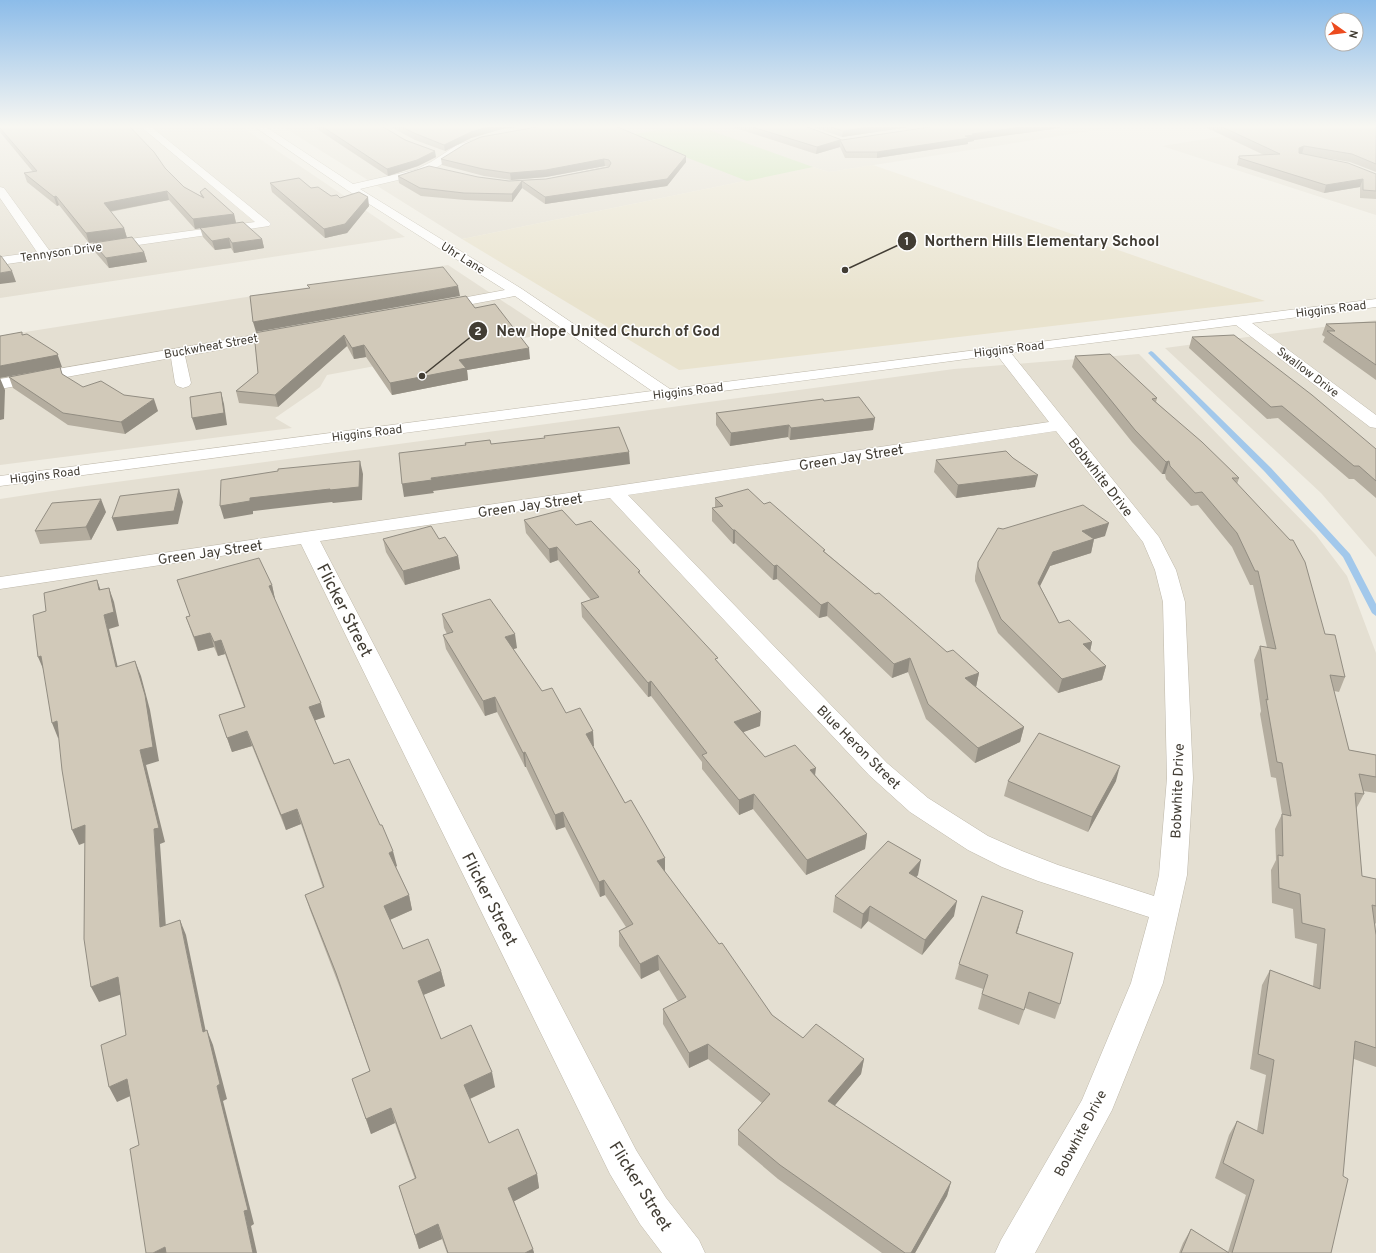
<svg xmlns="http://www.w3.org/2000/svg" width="1376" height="1253" viewBox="0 0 1376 1253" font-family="Overpass,sans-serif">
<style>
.residential{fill:#e4dfd2}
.education{fill:#e9e3ce}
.green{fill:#c8e3ae}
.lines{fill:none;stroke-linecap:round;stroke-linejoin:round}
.stream{fill:#a2c8eb;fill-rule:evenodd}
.minor-casing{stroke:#beb8aa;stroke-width:1}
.minor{fill:#fff;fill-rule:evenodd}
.wall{fill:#b4ad9f}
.shaded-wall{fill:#928d82}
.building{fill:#d1c9b9;stroke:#928d82}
.labels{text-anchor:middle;stroke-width:3;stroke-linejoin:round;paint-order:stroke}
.far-street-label{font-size:12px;fill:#423d34;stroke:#fff}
.street-label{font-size:14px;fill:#423d34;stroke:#fff}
.near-street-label{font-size:17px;fill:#423d34;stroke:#fff}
.leader{fill:none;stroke:#423d34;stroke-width:1.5}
.callout-dot{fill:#423d34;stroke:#fff;stroke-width:1.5}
.mark-label{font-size:12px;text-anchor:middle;font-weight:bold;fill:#fff}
.callout-label{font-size:15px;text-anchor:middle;font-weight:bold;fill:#423d34;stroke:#fff;stroke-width:3;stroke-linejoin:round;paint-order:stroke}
</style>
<rect width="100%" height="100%" fill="#f0ede3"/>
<!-- residential -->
<path class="residential" d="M0 125H239L405 237 0 298Z
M280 125H1129L829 172 813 167 462 239Z
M1292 125H1376V215L1162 146Z
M448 265 551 333 327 375 320 387 275 418 292 428 0 465V336Z
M1376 320V557L1321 493 1165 348Z
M1139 354 1316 535 1347 576 1376 653V1253H0V499L79 487 954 369Z"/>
<!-- education -->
<path class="education" d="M873 165 1265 301 679 370 462 239 813 167 829 172Z"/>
<!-- green -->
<path class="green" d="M687 125H695L813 167 747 181 629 135Z"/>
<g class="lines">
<!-- stream -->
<path class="stream" d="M1151 351 1153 352 1271 468 1350 554 1376 604V616L1372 613 1343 557 1265 472 1149 354 1148 353Z"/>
<!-- minor casing -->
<g class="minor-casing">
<path id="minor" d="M139 125H149L269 222 271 224 269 226 0 265V257L37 252 0 198V187L4 188 49 250 255 222Z
M252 125H263L353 184 415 170 431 162 457 145 483 137 486 138 488 140 486 142 463 149 439 166 423 174 360 189 522 289 670 389 1376 299V307L1252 323 1376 415V428L1370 427 1236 325 1011 353 1159 537 1176 570 1185 602 1193 778 1187 875 1163 983 1112 1110 1035 1253H995L1001 1240 1082 1100 1131 983 1149 917 1038 881 1002 867 968 850 910 812 869 775 610 498 320 541 636 1150 666 1198 699 1240 705 1253H662L640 1224 610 1174 301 544 0 589V577L1049 422 997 355 0 486V476L652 391 515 296 440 310 435 309 433 306 435 303 505 290 347 190ZM1056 431 1143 542 1155 570 1163 602 1167 778 1159 875 1154 896 1058 865 1022 851 988 836 928 798 887 763 628 495Z
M284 330 289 331 291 334 289 337 185 356 191 383 189 386 183 388 177 386 175 383 171 358 0 389V379Z"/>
</g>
<!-- minor -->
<use href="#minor" class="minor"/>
</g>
<!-- wall -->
<path class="wall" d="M0 125 165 168 184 187 201 196 200 192 234 214 236 223 262 239 264 248 234 253 231 248 215 250 203 237 200 228 195 229 169 200 110 212 124 228 127 238 89 243 59 205 57 206 27 182 24 173 33 172 0 132Z
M313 125H380L436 157 418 166 388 176 314 127Z
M387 125H531L502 129 471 138 445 151 415 140Z
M548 125 686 162 667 186 545 204 522 188 512 202 465 200 421 196 399 183 398 176 478 177 509 181 546 179 609 166H605L546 177 511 180 484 176 442 165 441 159Z
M726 125H802L842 140 1060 128 974 140V141L968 142V144L877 158H845L840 147 816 154Z
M807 125H923L842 137Z
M1201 125H1376V172L1350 162 1301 154 1376 174V199L1360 198V187L1324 193 1237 165 1239 156 1264 155Z
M270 183 311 188 331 196 340 198 369 206 347 233 325 238 272 192Z
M93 243 144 252 147 262 109 268 96 253Z
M475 308 530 359 467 370 468 380 392 395 366 357 354 359 347 346 278 407 239 403 236 391 258 373 254 333Z
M1376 322V380L1323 342 1325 337 1322 335 1326 324Z
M1192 337 1376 449V498L1354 479H1349L1278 418 1267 419 1189 348Z
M1075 356 1157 398 1156 402 1239 478 1237 484 1325 634 1345 677 1339 692 1334 691 1349 750 1376 755V793L1363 791 1364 794 1356 809 1362 876 1376 879V924L1375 923 1376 935V1067L1354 1059 1331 1253H1179L1183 1243 1191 1229 1228 1252 1246 1195 1215 1178 1229 1135 1237 1121 1257 1131 1266 1075 1250 1069 1262 985 1270 970 1313 986 1317 944 1295 938 1293 909 1272 903 1271 870 1276 860 1275 829 1282 814 1276 778 1271 777 1260 714 1261 711 1254 660 1260 646 1267 647 1253 585H1250L1232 547 1198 505 1191 506 1166 479 1165 474H1162L1132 442 1072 367Z
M9 377 83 387 124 395 158 411 125 434 68 425 13 388Z
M824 401 875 418 873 430 790 440 788 437 730 446 716 425V413Z
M936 460 1035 487 956 498 934 472Z
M715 498 764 504 825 552 875 594 947 652 979 673 976 687 1024 727 1020 742 975 763 926 719 908 672 892 678 827 616 819 618 777 579 773 580 735 543 733 544 712 521V508H715Z
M106 512 91 540 40 544 35 531Z
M524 520 576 525 640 571V574L761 712 760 726 743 732 765 757 815 775 867 834 865 849 806 875 753 809 739 815 702 769V762L651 696 648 697 582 617 581 603 591 600 558 560 550 563 526 533Z
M1003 529 1105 536 1094 539 1091 553 1050 566 1040 586 1059 623 1092 642 1090 651 1106 666 1102 680 1058 693 998 633 975 581V576L978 562Z
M383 539H439L458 556 460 569 405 585 386 552Z
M177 580 272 585 275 599H274L325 717 315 720 334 764 397 866 396 867 409 895 412 910 390 920 403 949 441 971 445 986 423 995 441 1039 495 1087 470 1099 489 1143 537 1174 539 1188 514 1201 534 1253H447L442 1239 419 1249 399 1186 415 1179 395 1123 371 1134 352 1079 370 1071 340 988 310 910 305 895 323 888 301 824 286 830 252 746 232 752 219 715 244 707 225 654 218 656 214 647 198 651 186 617 190 616Z
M442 614 517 648 513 649 542 691 566 713 594 746H593L625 803 665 872 719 944 772 1015 803 1038 864 1059 861 1074 834 1106 951 1182 947 1196 915 1253H882L778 1179 738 1145V1130L762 1103 708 1059 689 1068 663 1024V1009L678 1001 659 970 641 979 619 946V931L626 927 605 895 600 897 565 827 556 830 526 767H525L497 712 485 716 446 649 443 635 447 634 444 628Z
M1008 781H1116L1088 832 1004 796Z
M918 875 916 877 954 916 922 955 868 921 861 929 833 912 835 896Z
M1019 926 1017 933 1060 1004 1055 1019 1025 1008 1019 1025 978 1009 983 989 955 979 959 964Z"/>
<!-- shaded-wall -->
<path class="shaded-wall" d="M494 125H531L502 129 471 138 445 151 444 145 471 132Z
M882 125H923L842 137 843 131Z
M1034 125H1060V128L974 140V141L968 142V144L877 158V152L965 136 972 134Z
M840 140V147L816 154 817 147Z
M1304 146 1302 154 1297 155 1299 148Z
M435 151 436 157 418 166 388 176 387 169Z
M686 156V162L667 186 545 204V197Z
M604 159 605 166 546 177 511 180 510 173Z
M1363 179 1360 187 1324 193 1326 185Z
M522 181V188L512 202V194Z
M167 191 169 200 106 212 104 203Z
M56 196 59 205 57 206 54 197Z
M368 197 369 206 347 233 325 238 324 229Z
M234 214 236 223 195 229 193 219Z
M124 228 127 238 89 243 86 233Z
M229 238 231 248 215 250 212 241Z
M262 239 264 248 234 253 232 243Z
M144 252 147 262 109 268 106 258Z
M12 271 16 282 0 284V273Z
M458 286 460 296 256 332 253 322Z
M344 335 347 346 278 407 275 395Z
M364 345 366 357 354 359 352 348Z
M529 348 530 359 467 370 468 380 392 395 390 383 459 360Z
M57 353 62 367 0 378V366Z
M0 378 5 390 4 419 0 420Z
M221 392 224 404 227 425 196 430 192 418Z
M154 399 158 411 125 434 121 422Z
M875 418 873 430 790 440 791 428Z
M789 425 788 437 730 446 731 433Z
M629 452 630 464 433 491 434 493 404 497 402 484 431 478Z
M360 461 363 474 362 500 333 503 332 502 253 511V514L224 519 220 506Z
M1169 461 1165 474H1162L1166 462Z
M1038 475 1035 487 956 498 958 485Z
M179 489 183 502 178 524 117 531 112 518Z
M101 499 106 512 91 540 86 527Z
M1109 523 1105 536 1078 544 1082 531Z
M733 530H735V543L733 544Z
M1094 539 1091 553 1050 566 1035 596 1038 583 1053 552Z
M557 547 558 560 550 563 549 549Z
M458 556 460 569 405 585 403 571Z
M777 565V579L773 580 774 566Z
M97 580 102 594 99 590Z
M272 585 275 599 272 600 269 586Z
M109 588 114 602 119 626 109 629 121 681 116 667 104 615Z
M828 602 827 616 819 618 821 605Z
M210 633 214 647 198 651 194 637Z
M515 634 517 648 507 651 505 637Z
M221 640 225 654 218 656 214 642Z
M1092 642 1089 656 1083 644Z
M41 656 44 671 38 657Z
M910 658 908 672 892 678 894 664Z
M135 661 141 676 150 710 159 761 146 765 165 842 160 844 167 942 160 927 154 829 140 750Z
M1106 666 1102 680 1058 693 1062 679Z
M979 673 976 687 962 693 965 678Z
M651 681V696L648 697V683Z
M495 697 497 712 485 716 483 701Z
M321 703 325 717 313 721 309 707Z
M761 712 760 726 733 736 734 722Z
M57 721 63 736 58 738 52 723Z
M1024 727 1020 742 975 763 978 748Z
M247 731 252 746 232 752 227 738Z
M593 731 594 746 587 748 586 734Z
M525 752 526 767H525L523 753Z
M1120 766 1116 781 1088 832 1092 817Z
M816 768 814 783 810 770Z
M754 794 753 809 739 815V800Z
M297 809 301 824 286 830 281 815Z
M563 812 565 827 556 830 555 815Z
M85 825 92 840 79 845 72 830Z
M867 834 865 849 806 875 807 860Z
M393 851 397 866 393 868 389 853Z
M665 858V873L657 861Z
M921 860 918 875 907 888 909 873Z
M604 880 605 895 600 897 599 882Z
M409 895 412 910 387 921 384 906Z
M957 901 954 916 922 955 925 940Z
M870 906 868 921 861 929 863 914Z
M1023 911 1019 926 1012 948 1016 933Z
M180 920 186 935 209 1047 203 1032Z
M658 955 659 970 641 979 640 964Z
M441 971 445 986 421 996 418 981Z
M118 977 125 993 99 1002 91 987Z
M207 1030 213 1045 227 1099 223 1101 254 1224 251 1226 257 1253H253L244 1211 217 1086Z
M708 1044V1059L689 1068V1053Z
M864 1059 861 1074 826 1116 828 1101Z
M492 1072 495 1087 467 1100 464 1085Z
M127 1079 135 1094 117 1102 109 1087Z
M391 1108 395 1123 371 1134 366 1119Z
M537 1174 539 1188 511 1203 508 1188Z
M951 1182 947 1196 915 1253H911Z
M438 1224 442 1239 419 1249 415 1235Z
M165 1247 169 1253H153Z
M533 1249 534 1253H525Z"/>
<!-- building -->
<path class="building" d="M0 125H128L154 152 165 168 184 187 204 198 200 192 205 188 234 214 193 219 167 191 104 203 124 228 86 233 56 196 54 197 24 173 37 171 0 128Z
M320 125H380L405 140 435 151 417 160 387 169Z
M398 125H494L471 132 444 145 414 133Z
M548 125H613L686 156 667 179 545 197 522 181 512 194 464 193 420 188 398 176 429 166 478 177 509 181 546 179 609 167 611 163 609 160 604 159 546 170 510 173 483 169 441 159 465 144 481 137Z
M746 125H802L842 140 943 125H1034L972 134 975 135 965 136 969 138 877 152H846L840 140 817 147Z
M826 125H882L843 131Z
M1218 125H1376V164L1352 154 1304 146 1299 148V153L1348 163 1376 174V191L1363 190V179L1326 185 1239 158V156L1280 154Z
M299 178 311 188 318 187 331 196 337 195 340 198 359 192 368 197 345 224 324 229 270 183Z
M243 222 262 239 232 243 229 238 212 241 200 228Z
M132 237 144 252 106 258 93 243Z
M0 256H1L12 271 0 273Z
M443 267 458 286 253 322 250 296 310 288 307 285Z
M466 296 475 308 495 304 529 348 459 360 466 368 390 383 364 345 352 348 344 335 275 395 236 391 258 373 254 333Z
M1376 322V365L1327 331H1335L1326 324Z
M22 332V335L27 334 57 353 58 355 0 366V336Z
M1234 335 1312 395 1376 449V481L1359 466H1354L1282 406 1271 407 1192 337Z
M1110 354 1157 398 1152 399 1202 442 1239 478H1232L1290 540H1293L1305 562 1325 634 1335 635 1345 677 1330 675 1349 750 1376 755V777L1359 774 1364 794 1355 793 1362 876 1376 879V906L1372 905 1376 935V1048L1355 1041 1343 1176 1348 1179 1331 1253H1232L1254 1180 1223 1163 1237 1121 1263 1134 1274 1060 1258 1054 1270 970 1320 989 1325 929 1302 923 1300 894 1279 888 1278 855 1283 856 1282 814 1291 816 1282 763 1277 762 1266 699 1268 700 1260 646 1276 649 1258 571H1255L1237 533 1202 492 1195 493 1170 466 1169 461 1166 462 1135 430 1075 356Z
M60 367 62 374 83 387 101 381 124 395 154 399 121 422 63 413 9 377Z
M221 392 224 413 192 418 190 397Z
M859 397 875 418 791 428 789 425 731 433 716 413 823 399 824 401Z
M619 427 629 452 431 478 432 480 402 484 399 453 466 445 465 443 490 440 491 444 545 438 544 436Z
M1006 451 1013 458 1038 475 958 485 936 460Z
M360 461 359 487 330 490V489L250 498V501L220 506 221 480 278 471V469Z
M179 489 174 511 112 518 120 496Z
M748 489 764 504 770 502 825 550 823 551 875 594 879 593 947 652 953 650 979 673 965 678 1024 727 978 748 928 704 910 658 894 664 828 602 821 605 777 565 774 566 735 530H733L712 508 723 506 715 498Z
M101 499 86 527 35 531 52 503Z
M1083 505 1109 523 1082 531 1094 539 1053 552 1038 583 1059 623 1069 620 1092 642 1083 644 1106 666 1062 679 1001 619 978 567V562L998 528 1003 529Z
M562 510 576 525 591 521 640 571 638 572 718 658 715 659 761 712 734 722 765 757 795 745 816 768 810 770 867 834 807 860 754 794 739 800 702 755 707 753 651 681 648 683 581 603 599 597 557 547 549 549 524 520Z
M431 526 439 539 445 537 458 556 403 571 383 539Z
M259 558 272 585 269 586 321 703 309 707 334 764 349 759 380 825H382L393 851 389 853 409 895 384 906 403 949 428 939 441 971 418 981 441 1039 471 1025 492 1072 464 1085 489 1143 518 1129 537 1174 508 1188 533 1249 525 1253H448L438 1224 415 1235 399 1186 416 1178 391 1108 366 1119 352 1079 370 1071 336 973 305 895 324 887 297 809 281 815 247 731 227 738 219 715 245 707 221 640 214 642 210 633 194 637 186 617 190 616 177 580Z
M97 580 99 590 109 588 114 612 104 615 116 667 135 661 145 695 153 747 140 750 159 828 154 829 160 927 180 920 203 1032 207 1030 220 1084 217 1086 248 1210 244 1211 253 1253H166L165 1247 153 1253H146L130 1149 139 1145 127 1079 109 1087 101 1045 126 1035 118 977 91 987 84 939 85 825 72 830 62 770 57 721 52 723 41 656 38 657 33 615 46 611 44 593Z
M490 599 515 634 505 637 542 691 552 688 566 713 580 708 593 731 586 734 625 803 631 800 665 858 657 861 719 944 722 943 772 1015 803 1038 816 1024 864 1059 828 1101 951 1182 911 1253H905L780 1165 738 1130 770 1094 708 1044 689 1053 663 1009 686 997 658 955 640 964 619 931 633 924 604 880 599 882 563 812 555 815 525 752 523 753 495 697 483 701 443 635 453 632 442 614Z
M1039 733 1120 766 1092 817 1008 781Z
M888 841 921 860 909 873 957 901 925 940 870 906 863 914 835 896Z
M982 896 1023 911 1016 933 1073 953 1060 1004 1029 992 1024 1010 982 994 988 975 959 964Z
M1191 1229 1229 1253H1181Z"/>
<!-- sky -->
<linearGradient id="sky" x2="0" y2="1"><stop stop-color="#8cbce9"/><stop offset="0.42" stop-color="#f8f7f2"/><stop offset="1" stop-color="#f8f7f2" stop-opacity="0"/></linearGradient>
<rect width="1376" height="301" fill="url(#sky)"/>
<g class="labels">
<!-- far-street labels -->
<g class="far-street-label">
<text transform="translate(61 252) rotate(-8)" y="4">Tennyson Drive</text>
<text transform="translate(463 258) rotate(32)" y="4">Uhr Lane</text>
<text transform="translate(1331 309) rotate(-7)" y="4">Higgins Road</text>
<text transform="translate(211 346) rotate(-10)" y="4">Buckwheat Street</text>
<text transform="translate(1009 349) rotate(-7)" y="4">Higgins Road</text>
<text transform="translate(1308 372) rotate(37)" y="4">Swallow Drive</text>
<text transform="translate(688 391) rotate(-7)" y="4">Higgins Road</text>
<text transform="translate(367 433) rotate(-7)" y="4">Higgins Road</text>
<text transform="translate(45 475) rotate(-7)" y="4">Higgins Road</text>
</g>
<!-- street labels -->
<g class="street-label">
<text transform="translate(851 457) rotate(-9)" y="5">Green Jay Street</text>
<text transform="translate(1101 477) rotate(52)" y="5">Bobwhite Drive</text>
<text transform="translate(530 505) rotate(-8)" y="5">Green Jay Street</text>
<text transform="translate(210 552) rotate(-8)" y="5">Green Jay Street</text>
<text transform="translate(859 747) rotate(45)" y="5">Blue Heron Street</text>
<text transform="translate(1177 791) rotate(-88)" y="5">Bobwhite Drive</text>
<text transform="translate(1080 1133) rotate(-62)" y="5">Bobwhite Drive</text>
</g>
<!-- near-street labels -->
<g class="near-street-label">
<text transform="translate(345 610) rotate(63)" y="6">Flicker Street</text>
<text transform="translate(490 899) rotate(63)" y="6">Flicker Street</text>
<text transform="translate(641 1186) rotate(58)" y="6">Flicker Street</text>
</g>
</g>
<!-- callouts -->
<path class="leader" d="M845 270L907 241M422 376L478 331"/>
<g class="callout-dot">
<circle cx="845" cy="270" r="4"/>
<circle cx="422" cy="376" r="4"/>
<circle cx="907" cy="241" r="10"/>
<circle cx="478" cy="331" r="10"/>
</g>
<g class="mark-label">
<text x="907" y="245">1</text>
<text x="478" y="335">2</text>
</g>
<g class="callout-label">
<text x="1042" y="246">Northern Hills Elementary School</text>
<text x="608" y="336">New Hope United Church of God</text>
</g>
<!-- north arrow -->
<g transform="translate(1344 32) rotate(104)"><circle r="19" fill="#ffffff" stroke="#b3b1ae"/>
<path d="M0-3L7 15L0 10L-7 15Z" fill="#ec4b1f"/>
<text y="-6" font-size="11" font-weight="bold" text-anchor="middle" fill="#423d34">N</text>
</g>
</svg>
